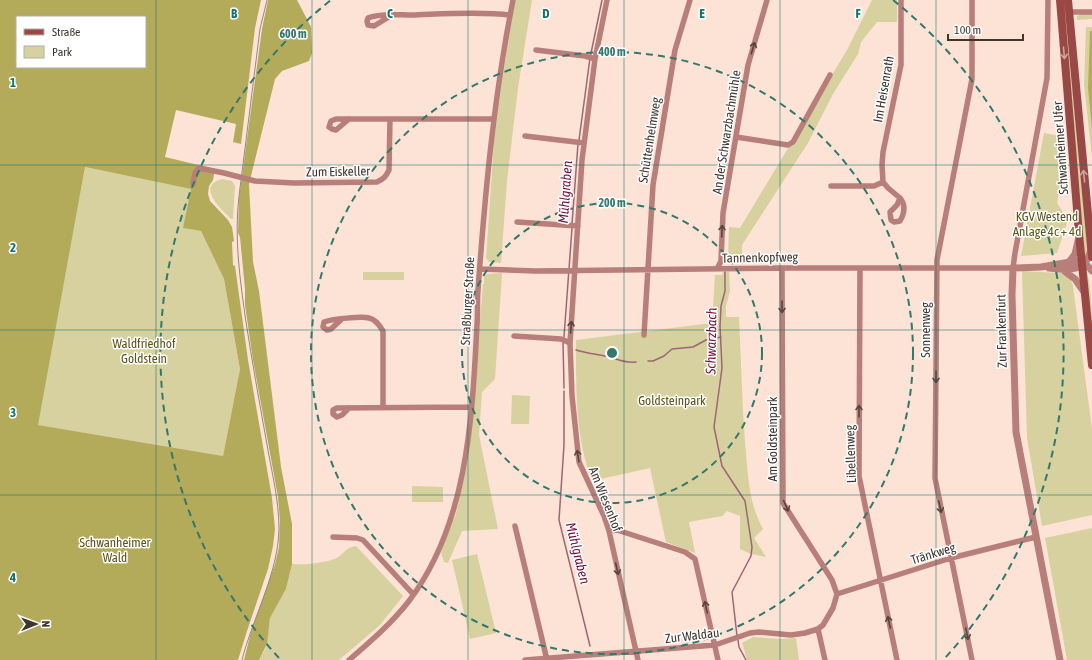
<svg xmlns="http://www.w3.org/2000/svg" width="1092" height="660" viewBox="0 0 1092 660" font-family="'Asap Condensed',sans-serif">
<style>
.green{fill:#d6d19f}
.forest{fill:#b3aa5a;fill-rule:evenodd}
.lines{fill:none;stroke-linecap:round;stroke-linejoin:round}
.stream{stroke:#9f6576;stroke-width:1.5}
.minor{stroke:#b87e79;stroke-width:5.5}
.tertiary{stroke:#b87e79;stroke-width:7}
.secondary{stroke:#9a4845;stroke-width:8}
.tram{stroke:#98877e;stroke-width:1}
.oneway{stroke:#57443f}
.oneway2{stroke:#cca4a2}
.grid{fill:none;stroke:#0f766e;stroke-width:1;stroke-opacity:0.55}
.ring{fill:none;stroke:#33786c;stroke-width:2;stroke-dasharray:7 5}
.labels{text-anchor:middle;stroke-width:3;stroke-linejoin:round;paint-order:stroke}
.street-label{font-size:13px;fill:#3f3530;stroke:#fff}
.park-label{font-size:13px;fill:#5a5316;stroke:#fff}
.water-label{font-size:14px;font-style:italic;fill:#70113d;stroke:#fff}
.grid-label{font-size:13px;text-anchor:middle;font-weight:bold;fill:#0f766e;stroke:#fff;stroke-width:3;stroke-linejoin:round;paint-order:stroke}
.centre{fill:#33786c;stroke:#fff;stroke-width:2}
.ring-label{font-size:12px;text-anchor:middle;font-weight:bold;fill:#33786c;stroke:#fff;stroke-width:3;stroke-linejoin:round;paint-order:stroke}
</style>
<rect width="100%" height="100%" fill="#fce3d6"/>
<!-- green -->
<path class="green" d="M515 0H532L518 88 507 181 501 263 489 262 486 258 494 142 501 88Z
M872 0H897V22H877L861 42 858 54 833 94 808 143 742 245V258L728 259 729 227 740 228 847 50Z
M1083 13H1092V19L1077 20V16Z
M1065 22H1066L1088 247 1085 256H1084Z
M1086 27H1092V157L1084 85Z
M1044 133 1060 136 1064 168 1057 203 1068 220 1057 253 1021 256Z
M85 167 191 189 184 228 201 231 224 279 240 369 223 456 37 425Z
M222 179 232 181 235 186 233 219H231C222 210 195 186 222 179Z
M1086 270C1092 283 1092 322 1092 337Z
M1022 271 1060 273 1070 277 1073 286 1092 429V515L1042 526 1027 438Z
M363 272H404V280H363Z
M723 272H729L730 291 726 306V317H739C741 359 742 401 745 443 748 473 748 502 763 529L754 538 766 557 751 554 740 549V516L727 511 722 516 689 522 695 553 666 542 650 468 592 481C575 436 576 388 576 340L712 323 715 275H722Z
M502 273 495 379 482 392 479 435 498 529 462 531 448 563 444 562 441 553 457 510 468 460 472 424 483 284H484V277L487 274Z
M512 395 530 396 529 424H511Z
M412 486 443 487V502H412Z
M1092 528V660H1067L1045 538Z
M356 546 403 596 380 625 339 660H259L266 648 270 618 286 589 292 564C303 565 325 563 334 559 344 556 343 548 356 546Z
M477 554 496 633 470 639 452 560Z
M753 637 781 639 796 638 799 660H747L742 643Z"/>
<!-- forest -->
<path class="forest" d="M0 0H261L255 28 241 144 233 142 236 124 176 110 165 157 215 169 213 180 209 186 208 194 210 201 228 220 232 227 234 241 232 242 233 265 235 266 248 360 272 498 275 529 273 546 268 569 247 631 238 660H0ZM17 17H145V67H17ZM85 167 191 189 183 228 201 231 224 279 240 369 223 456 38 425Z
M268 0H297L311 27 312 53 309 61 282 71 275 79 249 184 253 262 259 291 281 467 292 524V564L286 589 270 618 267 644 259 660H244L251 632 275 564 279 547 280 521 278 497 253 360 245 305V289L240 237 238 233 239 198 262 29Z
M1090 31H1092V128L1088 88Z"/>
<g class="lines">
<!-- stream -->
<path class="stream" d="M579 140 590 58 602 0
M572 224 578 144
M725 272V291L721 306 720 326 722 368 714 427 722 466 745 501 752 547 751 556 732 592 737 636
M564 337 572 228
M563 341 564 388
M576 350C585 353 595 354 605 356 615 358 625 364 636 362
M648 361H653L664 356 672 349 693 347 706 340 721 337
M564 391V445L559 520 590 646
M738 640 739 647 746 660"/>
<!-- minor -->
<path class="minor" d="M607 0 595 59 582 160 570 343 572 396 579 462 604 516 609 531 638 660
M972 0V79L937 260 935 478 972 660
M1069 12H1092
M392 15 374 26 368 25 367 21 368 18C378 13 399 15 411 15 441 14 480 11 510 15
M536 50 585 56 595 59
M349 119 336 130 332 129 329 127 331 121 336 119H494
M525 136 584 143
M736 137 788 145 793 142 830 75
M883 182 888 188 900 198 897 205 890 212 891 220 894 222 900 221C904 214 906 205 900 198
M193 184 195 173 199 168 224 173 255 181 294 183 377 182C384 179 386 176 389 170L390 119
M831 186H874L883 182 882 165 883 152 901 65V0
M517 222 578 226
M782 268 783 503 832 580 837 594
M860 268 859 476 897 660
M480 269 535 271 782 268H1013L1015 253 1047 78 1048 0
M717 269 721 261 723 213 748 65 767 0
M342 319 331 329 327 330 323 327 324 322C331 319 362 316 369 318 375 319 380 326 383 331V407
M644 335 653 185 675 50 690 0
M514 336 561 339 570 343
M349 408 342 415 337 417 333 414V410L337 408 471 407
M515 526 547 660
M609 531 617 530 685 552 695 559 718 660
M333 537 357 538 363 540 413 594
M837 594 951 558 1036 537
M818 629 825 660
M349 660C370 642 392 623 409 601 468 523 472 419 477 325 478 313 477 302 478 290 485 193 494 96 513 0
M525 660 715 645 750 633 759 632 791 635 805 633 818 629 823 625 833 608 837 594"/>
<!-- tertiary -->
<path class="tertiary" d="M1069 262 1075 254 1078 241
M1049 268C1068 270 1086 273 1091 249
M1063 270 1075 279 1084 292
M1060 660 1016 432 1012 295 1013 268 1041 267 1076 261 1085 263 1092 271"/>
<!-- secondary -->
<path class="secondary" d="M1060 0 1079 234 1092 365
M1068 0 1092 257"/>
<!-- tram -->
<path class="tram" d="M242 660C253 617 278 574 279 529 279 499 271 469 266 439 259 400 252 361 246 322 240 280 234 238 239 196L260 29 267 0"/>
</g>
<!-- one-way arrows -->
<defs><path id="oneway-shaft" d="M-6 0H5M1.5-3L5.5 0L1.5 3" fill="none" stroke-width="1.6" stroke-linecap="round" stroke-linejoin="round"/></defs>
<g class="oneway">
<use href="#oneway-shaft" transform="translate(753 48) rotate(-73)"/>
<use href="#oneway-shaft" transform="translate(722 231) rotate(-88)"/>
<use href="#oneway-shaft" transform="translate(782 307) rotate(90)"/>
<use href="#oneway-shaft" transform="translate(571 327) rotate(-86)"/>
<use href="#oneway-shaft" transform="translate(936 377) rotate(90)"/>
<use href="#oneway-shaft" transform="translate(859 411) rotate(-90)"/>
<use href="#oneway-shaft" transform="translate(578 456) rotate(-99)"/>
<use href="#oneway-shaft" transform="translate(786 506) rotate(66)"/>
<use href="#oneway-shaft" transform="translate(940 507) rotate(78)"/>
<use href="#oneway-shaft" transform="translate(617 569) rotate(77)"/>
<use href="#oneway-shaft" transform="translate(706 607) rotate(-102)"/>
<use href="#oneway-shaft" transform="translate(889 622) rotate(-102)"/>
<use href="#oneway-shaft" transform="translate(967 634) rotate(78)"/>
</g>
<g class="oneway2">
<use href="#oneway-shaft" transform="translate(1064 53) rotate(85)"/>
<use href="#oneway-shaft" transform="translate(1084 176) rotate(-96)"/>
</g>
<!-- grid -->
<path class="grid" d="M156 0V660M312 0V660M468 0V660M624 0V660M780 0V660M936 0V660M0 165H1092M0 330H1092M0 495H1092"/>
<!-- distance rings -->
<g class="ring">
<circle cx="612" cy="353" r="150"/>
<circle cx="612" cy="353" r="301"/>
<path d="M279 658A451 451 0 0 1 331 0M893 0A451 451 0 0 1 945 658"/>
</g>
<g class="labels">
<!-- street labels -->
<g class="street-label">
<text transform="translate(883 89) rotate(-80)" y="5">Im Heisenrath</text>
<text transform="translate(726 132) rotate(-81)" y="5">An der Schwarzbachmühle</text>
<text transform="translate(649 140) rotate(-81)" y="5">Schüttenhelmweg</text>
<text transform="translate(1060 148) rotate(-94)" y="5">Schwanheimer Ufer</text>
<text transform="translate(338 171) rotate(-1)" y="5">Zum Eiskeller</text>
<text transform="translate(760 257) rotate(-1)" y="5">Tannenkopfweg</text>
<text transform="translate(467 301) rotate(-87)" y="5">Straßburger Straße</text>
<text transform="translate(925 330) rotate(-90)" y="5">Sonnenweg</text>
<text transform="translate(1001 331) rotate(-91)" y="5">Zur Frankenfurt</text>
<text transform="translate(772 439) rotate(-90)" y="5">Am Goldsteinpark</text>
<text transform="translate(850 454) rotate(-92)" y="5">Libellenweg</text>
<text transform="translate(606 499) rotate(68)" y="5">Am Wiesenhof</text>
<text transform="translate(933 553) rotate(-17)" y="5">Tränkweg</text>
<text transform="translate(692 635) rotate(-7)" y="5">Zur Waldau</text>
</g>
<!-- park labels -->
<g class="park-label">
<text x="1047" y="221">KGV Westend<tspan x="1047" dy="15">Anlage 4c + 4d</tspan></text>
<text x="144" y="348">Waldfriedhof<tspan x="144" dy="15">Goldstein</tspan></text>
<text x="672" y="405">Goldsteinpark</text>
<text x="115" y="547">Schwanheimer<tspan x="115" dy="15">Wald</tspan></text>
</g>
<!-- water labels -->
<g class="water-label">
<text transform="translate(565 192) rotate(-86)" y="5">Mühlgraben</text>
<text transform="translate(711 341) rotate(-89)" y="5">Schwarzbach</text>
<text transform="translate(578 553) rotate(76)" y="5">Mühlgraben</text>
</g>
</g>
<g class="grid-label">
<text x="234" y="18">B</text>
<text x="390" y="18">C</text>
<text x="546" y="18">D</text>
<text x="702" y="18">E</text>
<text x="858" y="18">F</text>
<text x="13" y="87">1</text>
<text x="13" y="252">2</text>
<text x="13" y="417">3</text>
<text x="13" y="582">4</text>
</g>
<circle cx="612" cy="353" r="6" class="centre"/>
<g class="ring-label">
<text x="293" y="38">600 m</text>
<text x="612" y="56">400 m</text>
<text x="612" y="207">200 m</text>
</g>
<!-- legend -->
<rect x="16" y="16" width="130" height="52" fill="#ffffff" stroke="#b2aeac"/>
<rect x="24" y="29" width="20" height="6" fill="#9a4845" stroke="#b2aeac"/>
<text x="52" y="36" font-size="12" fill="#3f3530">Straße</text>
<rect x="24" y="46" width="20" height="12" fill="#d6d19f" stroke="#b2aeac"/>
<text x="52" y="56" font-size="12" fill="#3f3530">Park</text>
<!-- north arrow -->
<g transform="translate(36 624) rotate(89)" stroke="#ffffff" stroke-width="3" paint-order="stroke">
<path d="M0-3L7 15L0 10L-7 15Z" fill="#3f3530"/>
<text y="-6" font-size="11" font-weight="bold" text-anchor="middle" fill="#3f3530">N</text>
</g>
<!-- scale -->
<path d="M948 34v6h75v-6" fill="none" stroke="#3f3530" stroke-width="2"/>
<text x="954" y="34" font-size="12" fill="#3f3530" stroke="#ffffff" stroke-width="3" paint-order="stroke">100 m</text>
</svg>
